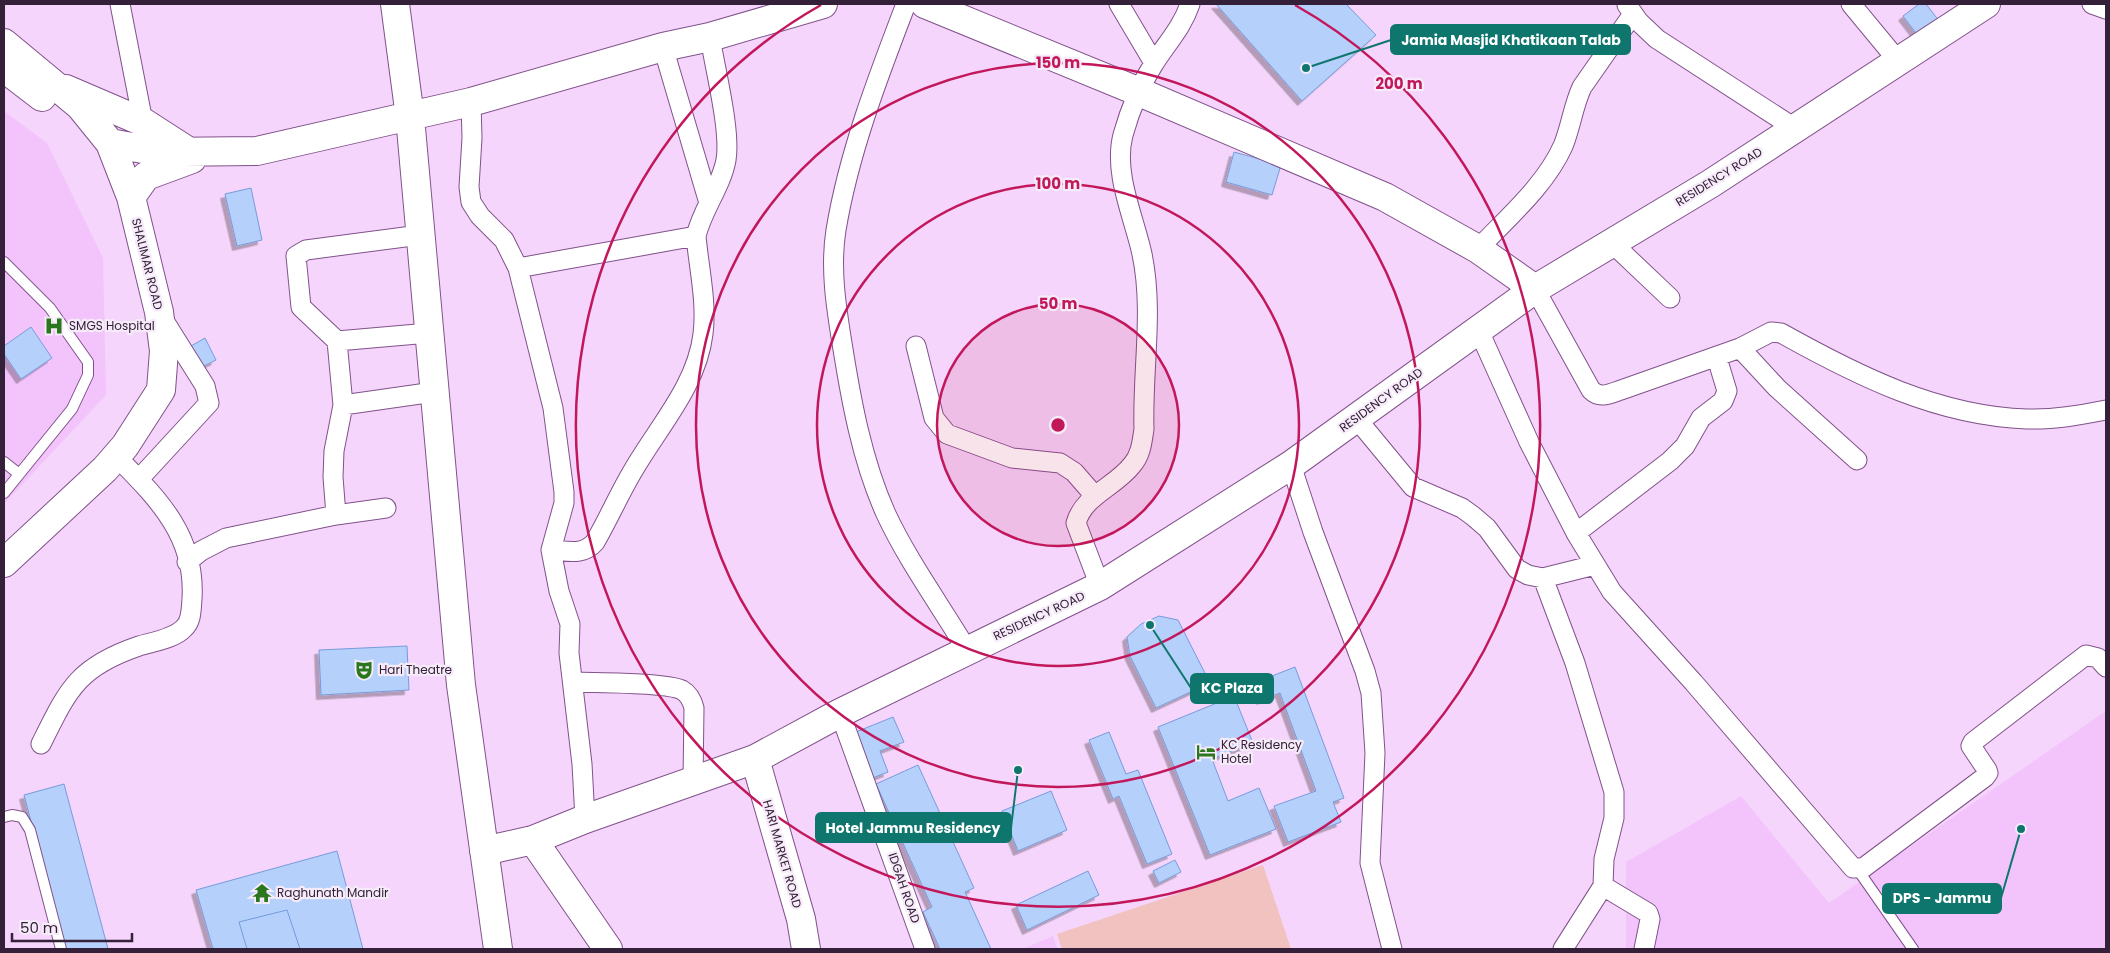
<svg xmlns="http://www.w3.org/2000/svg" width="2110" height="953" viewBox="0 0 2110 953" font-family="Poppins,sans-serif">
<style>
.built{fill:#f3c4fc}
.green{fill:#f1c2c0}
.building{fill:#b5d0fb;stroke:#769bda;filter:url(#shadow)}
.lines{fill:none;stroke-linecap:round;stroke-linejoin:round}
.lane-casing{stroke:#81528b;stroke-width:12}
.street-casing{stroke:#81528b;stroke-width:21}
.secondary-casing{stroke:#81528b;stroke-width:30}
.lane{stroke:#fff;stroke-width:10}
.street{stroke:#fff;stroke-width:19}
.secondary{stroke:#fff;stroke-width:28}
.ring{fill:none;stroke:#c2185b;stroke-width:2.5}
.labels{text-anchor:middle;stroke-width:4.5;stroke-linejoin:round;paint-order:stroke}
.street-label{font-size:12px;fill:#342038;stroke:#f6ebf8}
.poi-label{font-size:12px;fill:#342038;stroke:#f6ebf8;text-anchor:start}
.centre{fill:#c2185b;stroke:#f6ebf8;stroke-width:2.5}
.ring-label{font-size:15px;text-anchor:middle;font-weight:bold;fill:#c2185b;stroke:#f6ebf8;stroke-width:4.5;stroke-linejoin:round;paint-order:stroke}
.leader{fill:none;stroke:#0f766e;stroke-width:2}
.callout-dot{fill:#0f766e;stroke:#f6ebf8;stroke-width:2}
.callout{fill:#0f766e;stroke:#0f766e;stroke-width:2}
.callout-label{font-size:14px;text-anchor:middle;font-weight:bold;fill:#fff}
</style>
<defs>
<filter id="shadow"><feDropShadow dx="-4.5" dy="4.5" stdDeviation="0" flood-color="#0004"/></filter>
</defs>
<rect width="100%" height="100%" fill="#f5d5fb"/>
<!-- built -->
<path class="built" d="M4 111 47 143 103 258 106 395 4 504Z
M2106 711V949H1626V862L1741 796 1829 903Z
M1053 936 1057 949H1022Z"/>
<!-- green -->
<path class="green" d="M1263 865 1291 949H1062L1057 934Z"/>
<!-- building -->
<path class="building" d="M1216 4H1346L1376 35 1302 101Z
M1919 4H1926L1943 26 1922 41 1903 16Z
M1234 152 1281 165 1272 195 1226 182Z
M251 188 262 240 237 246 225 194Z
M31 327 52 358 21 379 4 354V346Z
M205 338 216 360 202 367 191 346Z
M1159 616 1178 620 1210 683 1156 708 1130 656 1127 637 1141 624Z
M407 646 409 690 321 695 319 650Z
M1295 667 1344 798 1333 802 1341 822 1288 842 1274 806 1316 791 1280 693 1261 700 1254 683Z
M1234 696 1253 743 1212 759 1228 801 1259 788 1276 829 1210 855 1158 727Z
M893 717 904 742 880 751 888 772 870 779 851 734Z
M1109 732 1126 774 1138 770 1172 854 1147 864 1119 796 1113 799 1089 740Z
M918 765 974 888 965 892 991 949H940L923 912 932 907 876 784Z
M64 784 108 949H65L24 795Z
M1051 791 1067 830 1018 851 1002 811Z
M337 851 363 949H213L196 890Z
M1175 860 1181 872 1159 883 1153 871Z
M1088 871 1099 895 1027 930 1016 905Z
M287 910 300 949H247L239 922Z"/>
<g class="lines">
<!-- lane casing -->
<g class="lane-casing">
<path id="lane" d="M4 262 50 308 88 362V375L72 409 4 493
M4 462 19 474
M4 817 12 815 22 817 30 830 61 949
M1858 870 1913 949"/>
</g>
<!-- street casing -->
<g class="street-casing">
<path id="street" d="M120 4 143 122
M906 4C878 77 849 152 836 230 830 268 836 306 842 343 851 400 862 461 886 514 908 561 940 605 967 650
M1119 4 1154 63
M1851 4 1899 62
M2092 4 2106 9
M1627 5 1639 22 1657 39 1796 129
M663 47 709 203
M471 102 472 138 469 187 471 202 480 216 504 240 518 268 553 408 564 492V503L551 550 559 591 570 624 569 653 582 764 585 819
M1612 243 1670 298
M1478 249C1507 218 1545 186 1563 146 1571 127 1573 106 1582 87L1633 14
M518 268 696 236
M1535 289 1591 390C1600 399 1609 394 1621 390L1740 348
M1479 331 1529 442 1576 533 1612 592 1694 683 1853 868H1863L1985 777 1988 773 1987 770 1971 746 1973 742 2086 655 2098 658 2106 667
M337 341 429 333
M916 346 934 418 947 434 1012 458 1060 463 1074 472 1095 496
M343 405 434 392
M1356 418 1413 487 1462 508 1473 516 1487 528 1517 569 1528 575 1543 578 1595 565
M1857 460 1777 388 1740 348 1771 332 1781 333C1858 376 1938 416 2027 419 2054 420 2080 415 2106 410
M1291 465 1313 532 1365 671 1371 693 1375 753 1370 863 1392 949
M139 479 209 403 205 386 163 319
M336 515 333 477 334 451 343 405 337 341 301 307 296 256 306 250 420 235
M1576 533 1670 461 1685 446 1701 418 1723 401 1727 391 1717 358
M551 550C568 551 583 556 595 542 609 518 620 492 634 469 659 426 697 385 703 334 707 302 699 269 696 236 702 210 721 187 726 160 731 131 715 69 710 37
M187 562 201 551 226 538 336 515 386 508
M1543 578 1575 663 1614 792V818L1604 859 1603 886 1563 949
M1100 586 1076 523C1084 495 1115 487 1132 465 1141 455 1142 442 1144 429 1142 371 1154 311 1142 254 1134 217 1113 173 1123 135 1130 110 1139 87 1153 65 1166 44 1182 28 1190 4
M574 682C595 683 666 682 682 690 689 694 692 700 694 708L693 781
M840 713 925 949
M41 744C68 690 77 667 139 646 152 642 174 639 184 628 192 621 191 609 192 599 196 535 157 498 116 456
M1603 886 1648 913 1650 919 1644 949"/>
</g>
<!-- secondary casing -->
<g class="secondary-casing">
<path id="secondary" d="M395 4 410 117 461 685 498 949
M925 4 1137 91 1385 197 1478 249 1535 289
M4 43 80 106 110 143 131 197 159 312 164 351 161 390 125 446 105 469 4 563
M4 68 42 97
M66 89 143 122 188 151
M110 143 159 152 257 151 471 102 663 47 710 37 823 4
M131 197 146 176 192 159
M755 759 801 919 806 949
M533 840 608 949
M484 851 533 840 585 819 755 759 840 713 1100 586 1291 465 1535 289 1710 184 1986 4"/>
</g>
<!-- lane -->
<use href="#lane" class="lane"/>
<!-- street -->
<use href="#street" class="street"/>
<!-- secondary -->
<use href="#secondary" class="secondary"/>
</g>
<!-- distance rings -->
<circle cx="1058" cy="425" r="121" fill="#c2185b" fill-opacity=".12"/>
<g class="ring">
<circle cx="1058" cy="425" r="121"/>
<circle cx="1058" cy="425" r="241"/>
<circle cx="1058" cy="425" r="362"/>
<path d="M1295 5A482 482 0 1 1 821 5"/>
</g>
<!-- icons -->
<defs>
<g id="hospital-bare" transform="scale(1.5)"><path d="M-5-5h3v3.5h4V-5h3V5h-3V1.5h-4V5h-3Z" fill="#2b771d" stroke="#f6ebf8" stroke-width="2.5" paint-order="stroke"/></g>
<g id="theatre-bare" transform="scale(1.5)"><path d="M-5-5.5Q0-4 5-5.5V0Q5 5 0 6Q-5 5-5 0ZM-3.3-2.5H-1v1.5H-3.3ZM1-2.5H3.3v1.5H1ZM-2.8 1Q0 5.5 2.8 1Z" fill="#2b771d" stroke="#f6ebf8" stroke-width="2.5" paint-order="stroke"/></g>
<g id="hotel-bare" transform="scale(1.5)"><path d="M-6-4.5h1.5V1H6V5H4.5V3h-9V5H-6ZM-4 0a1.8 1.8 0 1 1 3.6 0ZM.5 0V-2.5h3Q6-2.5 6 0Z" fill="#2b771d" stroke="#f6ebf8" stroke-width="2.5" paint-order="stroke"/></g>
<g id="temple-bare" transform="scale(1.5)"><path d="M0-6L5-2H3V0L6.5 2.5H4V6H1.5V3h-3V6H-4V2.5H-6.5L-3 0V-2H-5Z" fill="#2b771d" stroke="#f6ebf8" stroke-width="2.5" paint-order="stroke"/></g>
</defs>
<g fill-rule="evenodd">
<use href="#hospital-bare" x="54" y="326"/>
<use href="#theatre-bare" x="364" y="670"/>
<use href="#hotel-bare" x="1206" y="752"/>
<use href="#temple-bare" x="262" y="893"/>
</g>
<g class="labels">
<!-- street labels -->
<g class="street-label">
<text transform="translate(1719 177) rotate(-32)" y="4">RESIDENCY ROAD</text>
<text transform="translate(147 264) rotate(76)" y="4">SHALIMAR ROAD</text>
<text transform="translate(1381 400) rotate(-36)" y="4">RESIDENCY ROAD</text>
<text transform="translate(1039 616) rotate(-25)" y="4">RESIDENCY ROAD</text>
<text transform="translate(782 854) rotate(74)" y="4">HARI MARKET ROAD</text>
<text transform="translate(904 888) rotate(71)" y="4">IDGAH ROAD</text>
</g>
<!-- poi labels -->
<g class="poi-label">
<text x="69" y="330">SMGS Hospital</text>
<text x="379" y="674">Hari Theatre</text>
<text x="1221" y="749">KC Residency<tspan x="1221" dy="14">Hotel</tspan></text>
<text x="277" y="897">Raghunath Mandir</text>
</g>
</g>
<circle cx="1058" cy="425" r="8" class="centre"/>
<g class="ring-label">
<text x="1058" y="68">150 m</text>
<text x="1399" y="89">200 m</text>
<text x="1058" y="189">100 m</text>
<text x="1058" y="309">50 m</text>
</g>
<!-- callouts -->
<path class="leader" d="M1306 68L1391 40M1150 625L1191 688M1018 770L1011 828M2021 829L2001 898"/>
<g class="callout-dot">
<circle cx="1306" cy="68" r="5"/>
<circle cx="1150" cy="625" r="5"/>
<circle cx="1018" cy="770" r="5"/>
<circle cx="2021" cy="829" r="5"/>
</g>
<g class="callout">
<rect x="1391" y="25" width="239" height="29" rx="5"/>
<rect x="1191" y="674" width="82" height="29" rx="5"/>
<rect x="816" y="813" width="195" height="29" rx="5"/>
<rect x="1883" y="884" width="118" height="29" rx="5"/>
</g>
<g class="callout-label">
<text x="1511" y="45">Jamia Masjid Khatikaan Talab</text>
<text x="1232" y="693">KC Plaza</text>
<text x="913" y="833">Hotel Jammu Residency</text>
<text x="1942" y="903">DPS - Jammu</text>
</g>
<!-- border -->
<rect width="2110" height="953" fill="none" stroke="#342038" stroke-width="10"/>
<!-- scale -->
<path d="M12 933v8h120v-8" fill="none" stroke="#342038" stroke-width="2.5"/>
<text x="20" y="933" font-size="15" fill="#342038" stroke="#f6ebf8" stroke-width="4" paint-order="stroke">50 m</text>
</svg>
